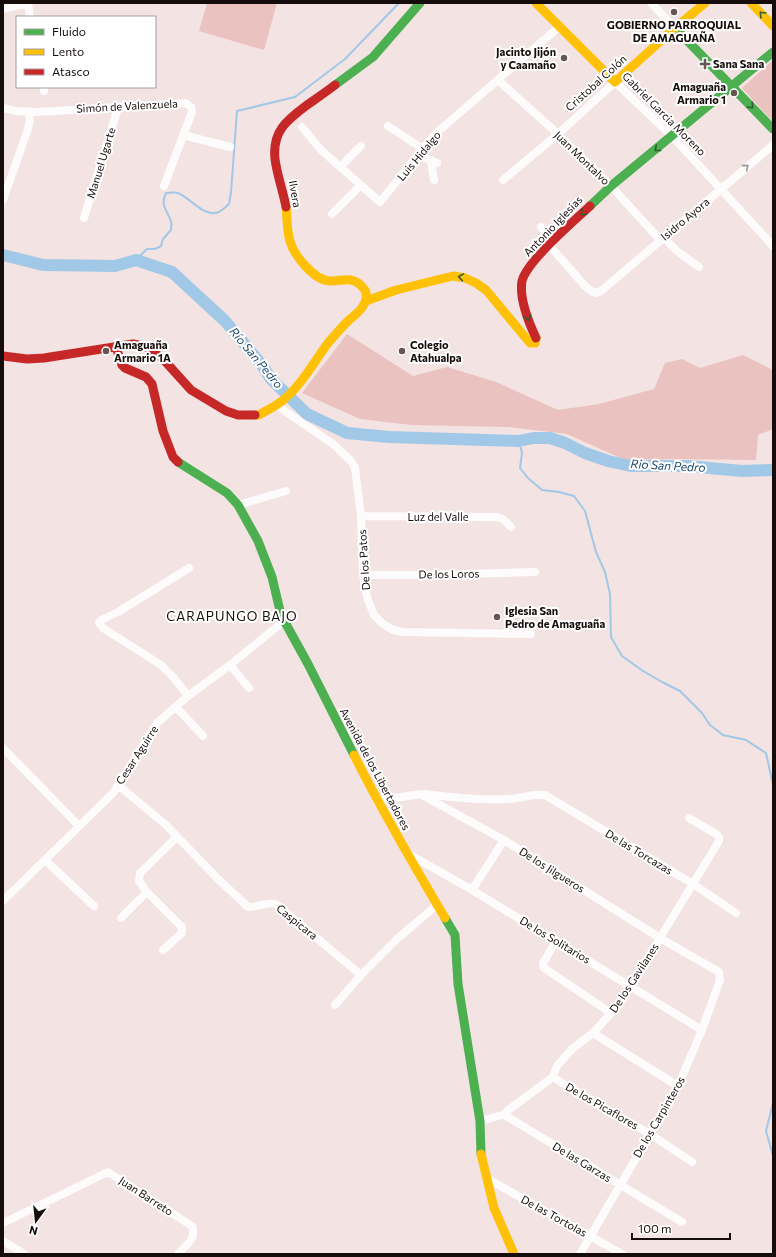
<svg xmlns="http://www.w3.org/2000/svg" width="776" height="1257" viewBox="0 0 776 1257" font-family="Commissioner,sans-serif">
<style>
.green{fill:#eac2bf}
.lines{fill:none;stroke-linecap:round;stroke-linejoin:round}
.stream{stroke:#a2c8e8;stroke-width:2}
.river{stroke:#a2c8e8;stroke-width:12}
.street{stroke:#fdfbfb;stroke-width:8}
.fast{stroke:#4caf50;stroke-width:9}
.slow{stroke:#ffc107;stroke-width:9}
.jam{stroke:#c62828;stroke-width:9}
.oneway{stroke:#315e2e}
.oneway2{stroke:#a19b9b}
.poi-dot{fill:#635756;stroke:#fff;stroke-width:1.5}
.labels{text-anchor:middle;stroke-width:4;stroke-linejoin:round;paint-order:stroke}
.poi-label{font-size:11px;font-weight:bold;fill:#160c0b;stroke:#fff;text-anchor:start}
.street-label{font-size:11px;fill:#160c0b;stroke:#fff}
.water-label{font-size:12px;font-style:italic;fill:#1c4a69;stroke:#fff}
.quarter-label{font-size:13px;letter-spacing:1px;fill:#160c0b;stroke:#fff}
</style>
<rect width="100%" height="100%" fill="#f3e3e2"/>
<!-- green -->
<path class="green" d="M207 3H277L264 50 199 31Z
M773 60V122L742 88Z
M347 334 413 376 447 367 496 382 558 410 599 404 654 389 665 363 682 359 700 368 743 355 773 370V429L758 435 756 460 677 459 625 460 567 434 507 427 411 425 360 419 302 393Z"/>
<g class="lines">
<!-- stream -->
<path class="stream" d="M136 260 147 249H155L161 246 163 239 171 230C171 227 172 224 171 221 167 210 160 206 166 193 170 193 175 192 178 193 192 199 204 218 219 212 222 210 226 207 229 204L231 192 237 111 295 97 345 59 399 3
M519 441 522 453 520 468 528 478 542 490 559 492 574 496 585 511 596 552 605 572 610 594 611 637 622 656 643 671 664 683 680 691 702 713 710 725 723 735 746 740 766 753 773 785
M773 1103 766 1131 773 1156"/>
<!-- river -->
<path class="river" d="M3 255 43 265 115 266 136 260 172 272 225 321 262 365 271 379 307 414 347 433 389 437 519 441 533 438H550L565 443 585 453 608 461 631 466H688L742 471 773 470"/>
<!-- street -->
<path class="street" d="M28 3 30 17
M651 3 675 28
M3 9 28 3
M498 80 558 134 611 186 660 240
M44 87V91
M3 108 16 111 38 112 186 103 191 107 192 112 164 186
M388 126 423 149
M302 127 321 150 380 202 434 135 560 26
M183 135 230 147
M418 155 437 163
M431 160 434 180
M340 167 361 146
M503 180 558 134 615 82 672 136 773 246
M3 200 27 132 30 120 29 112
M332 214 360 186
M84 218 118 108
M541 227 553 241
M663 237 677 251 699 267
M549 245 585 286 591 291 596 293 601 291 773 145
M276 405 333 444 351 461 355 468 361 516 363 575 367 597 374 615 383 624 393 630 404 632 531 634
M238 505 286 491
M361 516 497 517 503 519 511 527
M363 575H424L535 572
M230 665 249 688
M188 696 174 678 161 665 103 628 99 623 101 620 118 612 189 568
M176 707 203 736
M3 748 79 826
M118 785 166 825 216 877 248 907C258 908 266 901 276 904L361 975 398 938 437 905
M425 794C453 798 480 800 508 799 520 799 532 793 545 795L693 884 736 913
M377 801 420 794 504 840 660 938 719 972 720 980 702 1030 678 1086 580 1254
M407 853 472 890 702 1030
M45 860 94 906
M472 890 504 840
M147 892 182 927V933L163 950
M3 901 113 793 157 723 188 696 230 665 284 621
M121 918 147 892 139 881 140 873 177 837
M556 941 543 963 544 968 611 1013
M335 1005 361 975
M593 1033 678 1086
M553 1077 570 1088 650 1134 692 1162
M506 1114 507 1111 553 1077 557 1066 572 1049 593 1033 621 1002 719 841V837L716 834 689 818
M480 1121 506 1114V1116L682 1222
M486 1178 622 1254
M3 1223 108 1172 192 1226C197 1239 186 1245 178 1254
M3 1241 24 1254"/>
<!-- fast -->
<path class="fast" d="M675 28 773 129
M335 85 373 57 420 3
M590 206 611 186 773 52
M178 462 227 493 238 505 258 541 272 577 281 615 308 664 354 755
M445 918 455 935 458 984 480 1121 481 1154"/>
<!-- slow -->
<path class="slow" d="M536 3 615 82 675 28 705 3
M751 3 773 26
M366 301 396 290 453 276 465 278 476 283 486 290 530 343H535L536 338
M255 415H259C267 410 276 406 282 401 302 385 313 363 328 343 334 336 341 328 348 321 353 316 360 312 363 306 366 302 368 293 364 289 354 275 344 281 331 281 314 281 292 254 289 237 287 228 287 217 286 207
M354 755C382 811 413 864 445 918
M481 1154 494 1208 514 1254"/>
<!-- jam -->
<path class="jam" d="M286 207C283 191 277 175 275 159 272 131 287 120 307 105 317 98 326 92 335 85
M536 338C529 323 519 298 522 281 527 261 573 222 590 206
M116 347 122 365 125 368 146 377 152 384 163 431 173 457 178 462
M3 356 27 359 44 358 133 344 147 347 163 359 191 390 226 411 238 415H255"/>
</g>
<!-- one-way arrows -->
<defs><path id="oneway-chevron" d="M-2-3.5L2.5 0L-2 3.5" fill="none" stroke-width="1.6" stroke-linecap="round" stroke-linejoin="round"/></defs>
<g class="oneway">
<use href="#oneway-chevron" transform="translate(762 14) rotate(-134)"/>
<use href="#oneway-chevron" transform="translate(751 106) rotate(46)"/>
<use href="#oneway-chevron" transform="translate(657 149) rotate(141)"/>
<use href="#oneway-chevron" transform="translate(583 213) rotate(137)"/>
<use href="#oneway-chevron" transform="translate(461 277) rotate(-170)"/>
<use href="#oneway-chevron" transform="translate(528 318) rotate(72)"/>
</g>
<use class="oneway2" href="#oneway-chevron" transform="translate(746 167) rotate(-40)"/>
<!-- markers -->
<g class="poi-dot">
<circle cx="674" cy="12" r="4"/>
<circle cx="564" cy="58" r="4"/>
<path d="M703 58h4v4h4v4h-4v4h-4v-4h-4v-4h4z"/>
<circle cx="734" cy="93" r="4"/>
<circle cx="106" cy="351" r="4"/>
<circle cx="402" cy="351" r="4"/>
<circle cx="497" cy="617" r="4"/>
</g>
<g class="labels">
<!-- poi labels -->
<g class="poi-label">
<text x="674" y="29" text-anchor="middle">GOBIERNO PARROQUIAL<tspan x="674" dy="13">DE AMAGUAÑA</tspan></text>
<text x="556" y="56" text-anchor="end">Jacinto Jijón<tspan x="556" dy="13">y Caamaño</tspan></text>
<text x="713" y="68">Sana Sana</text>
<text x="726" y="91" text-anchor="end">Amaguaña<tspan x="726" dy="13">Armario 1</tspan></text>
<text x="114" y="349">Amaguaña<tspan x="114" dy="13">Armario 1A</tspan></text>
<text x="410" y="349">Colegio<tspan x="410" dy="13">Atahualpa</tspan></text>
<text x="505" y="615">Iglesia San<tspan x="505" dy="13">Pedro de Amaguaña</tspan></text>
</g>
<!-- street labels -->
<g class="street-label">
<text transform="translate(596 83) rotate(-42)" y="4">Cristobal Colón</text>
<text transform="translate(127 106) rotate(-3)" y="4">Simón de Valenzuela</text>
<text transform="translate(664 114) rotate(45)" y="4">Gabriel Garcia Moreno</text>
<text transform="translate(419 156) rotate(-50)" y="4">Luis Hidalgo</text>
<text transform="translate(582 158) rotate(44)" y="4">Juan Montalvo</text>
<text transform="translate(101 163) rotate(-73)" y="4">Manuel Ugarte</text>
<text transform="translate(295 194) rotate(80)" y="4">Ilvera</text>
<text transform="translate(685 219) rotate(-40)" y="4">Isidro Ayora</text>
<text transform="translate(553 226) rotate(-46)" y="4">Antonio Iglesias</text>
<text x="438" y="521">Luz del Valle</text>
<text transform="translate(364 560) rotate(-94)" y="4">De los Patos</text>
<text transform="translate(449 574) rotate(-1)" y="4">De los Loros</text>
<text transform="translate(137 755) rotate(-57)" y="4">Cesar Aguirre</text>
<text transform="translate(375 769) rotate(62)" y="4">Avenida de los Libertadores</text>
<text transform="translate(639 852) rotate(31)" y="4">De las Torcazas</text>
<text transform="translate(552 870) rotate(32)" y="4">De los Jilgueros</text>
<text transform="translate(297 922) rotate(39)" y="4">Caspicara</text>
<text transform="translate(555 940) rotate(31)" y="4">De los Solitarios</text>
<text transform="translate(634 978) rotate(-57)" y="4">De los Gavilanes</text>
<text transform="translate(602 1106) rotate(30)" y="4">De los Picaflores</text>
<text transform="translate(659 1117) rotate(-60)" y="4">De los Carpinteros</text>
<text transform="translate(582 1162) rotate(31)" y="4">De las Garzas</text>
<text transform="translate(146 1196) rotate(33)" y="4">Juan Barreto</text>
<text transform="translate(554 1216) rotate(29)" y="4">De las Tortolas</text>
</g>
<!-- water labels -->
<g class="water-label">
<text transform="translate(256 358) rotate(50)" y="4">Río San Pedro</text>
<text transform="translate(668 466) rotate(3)" y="4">Rio San Pedro</text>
</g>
<!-- quarter labels -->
<g class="quarter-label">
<text x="232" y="621">CARAPUNGO BAJO</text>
</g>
</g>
<!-- border -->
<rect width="776" height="1257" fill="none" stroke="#160c0b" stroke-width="8"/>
<!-- legend -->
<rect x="16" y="16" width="140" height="72" fill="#ffffff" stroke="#a29e9d"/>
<rect x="24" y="29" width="20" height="6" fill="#4caf50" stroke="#a29e9d"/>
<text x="52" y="36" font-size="12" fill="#160c0b">Fluido</text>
<rect x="24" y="49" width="20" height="6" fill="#ffc107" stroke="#a29e9d"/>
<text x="52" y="56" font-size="12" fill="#160c0b">Lento</text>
<rect x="24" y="69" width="20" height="6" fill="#c62828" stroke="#a29e9d"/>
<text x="52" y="76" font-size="12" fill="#160c0b">Atasco</text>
<!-- north arrow -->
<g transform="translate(36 1221) rotate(195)" stroke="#ffffff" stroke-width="3" paint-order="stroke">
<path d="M0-3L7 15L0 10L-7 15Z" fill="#160c0b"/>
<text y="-6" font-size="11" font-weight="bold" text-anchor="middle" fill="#160c0b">N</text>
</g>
<!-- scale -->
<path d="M632 1233v6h98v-6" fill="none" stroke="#160c0b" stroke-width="2"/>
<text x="638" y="1233" font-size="12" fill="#160c0b" stroke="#ffffff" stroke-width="3" paint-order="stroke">100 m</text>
</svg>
